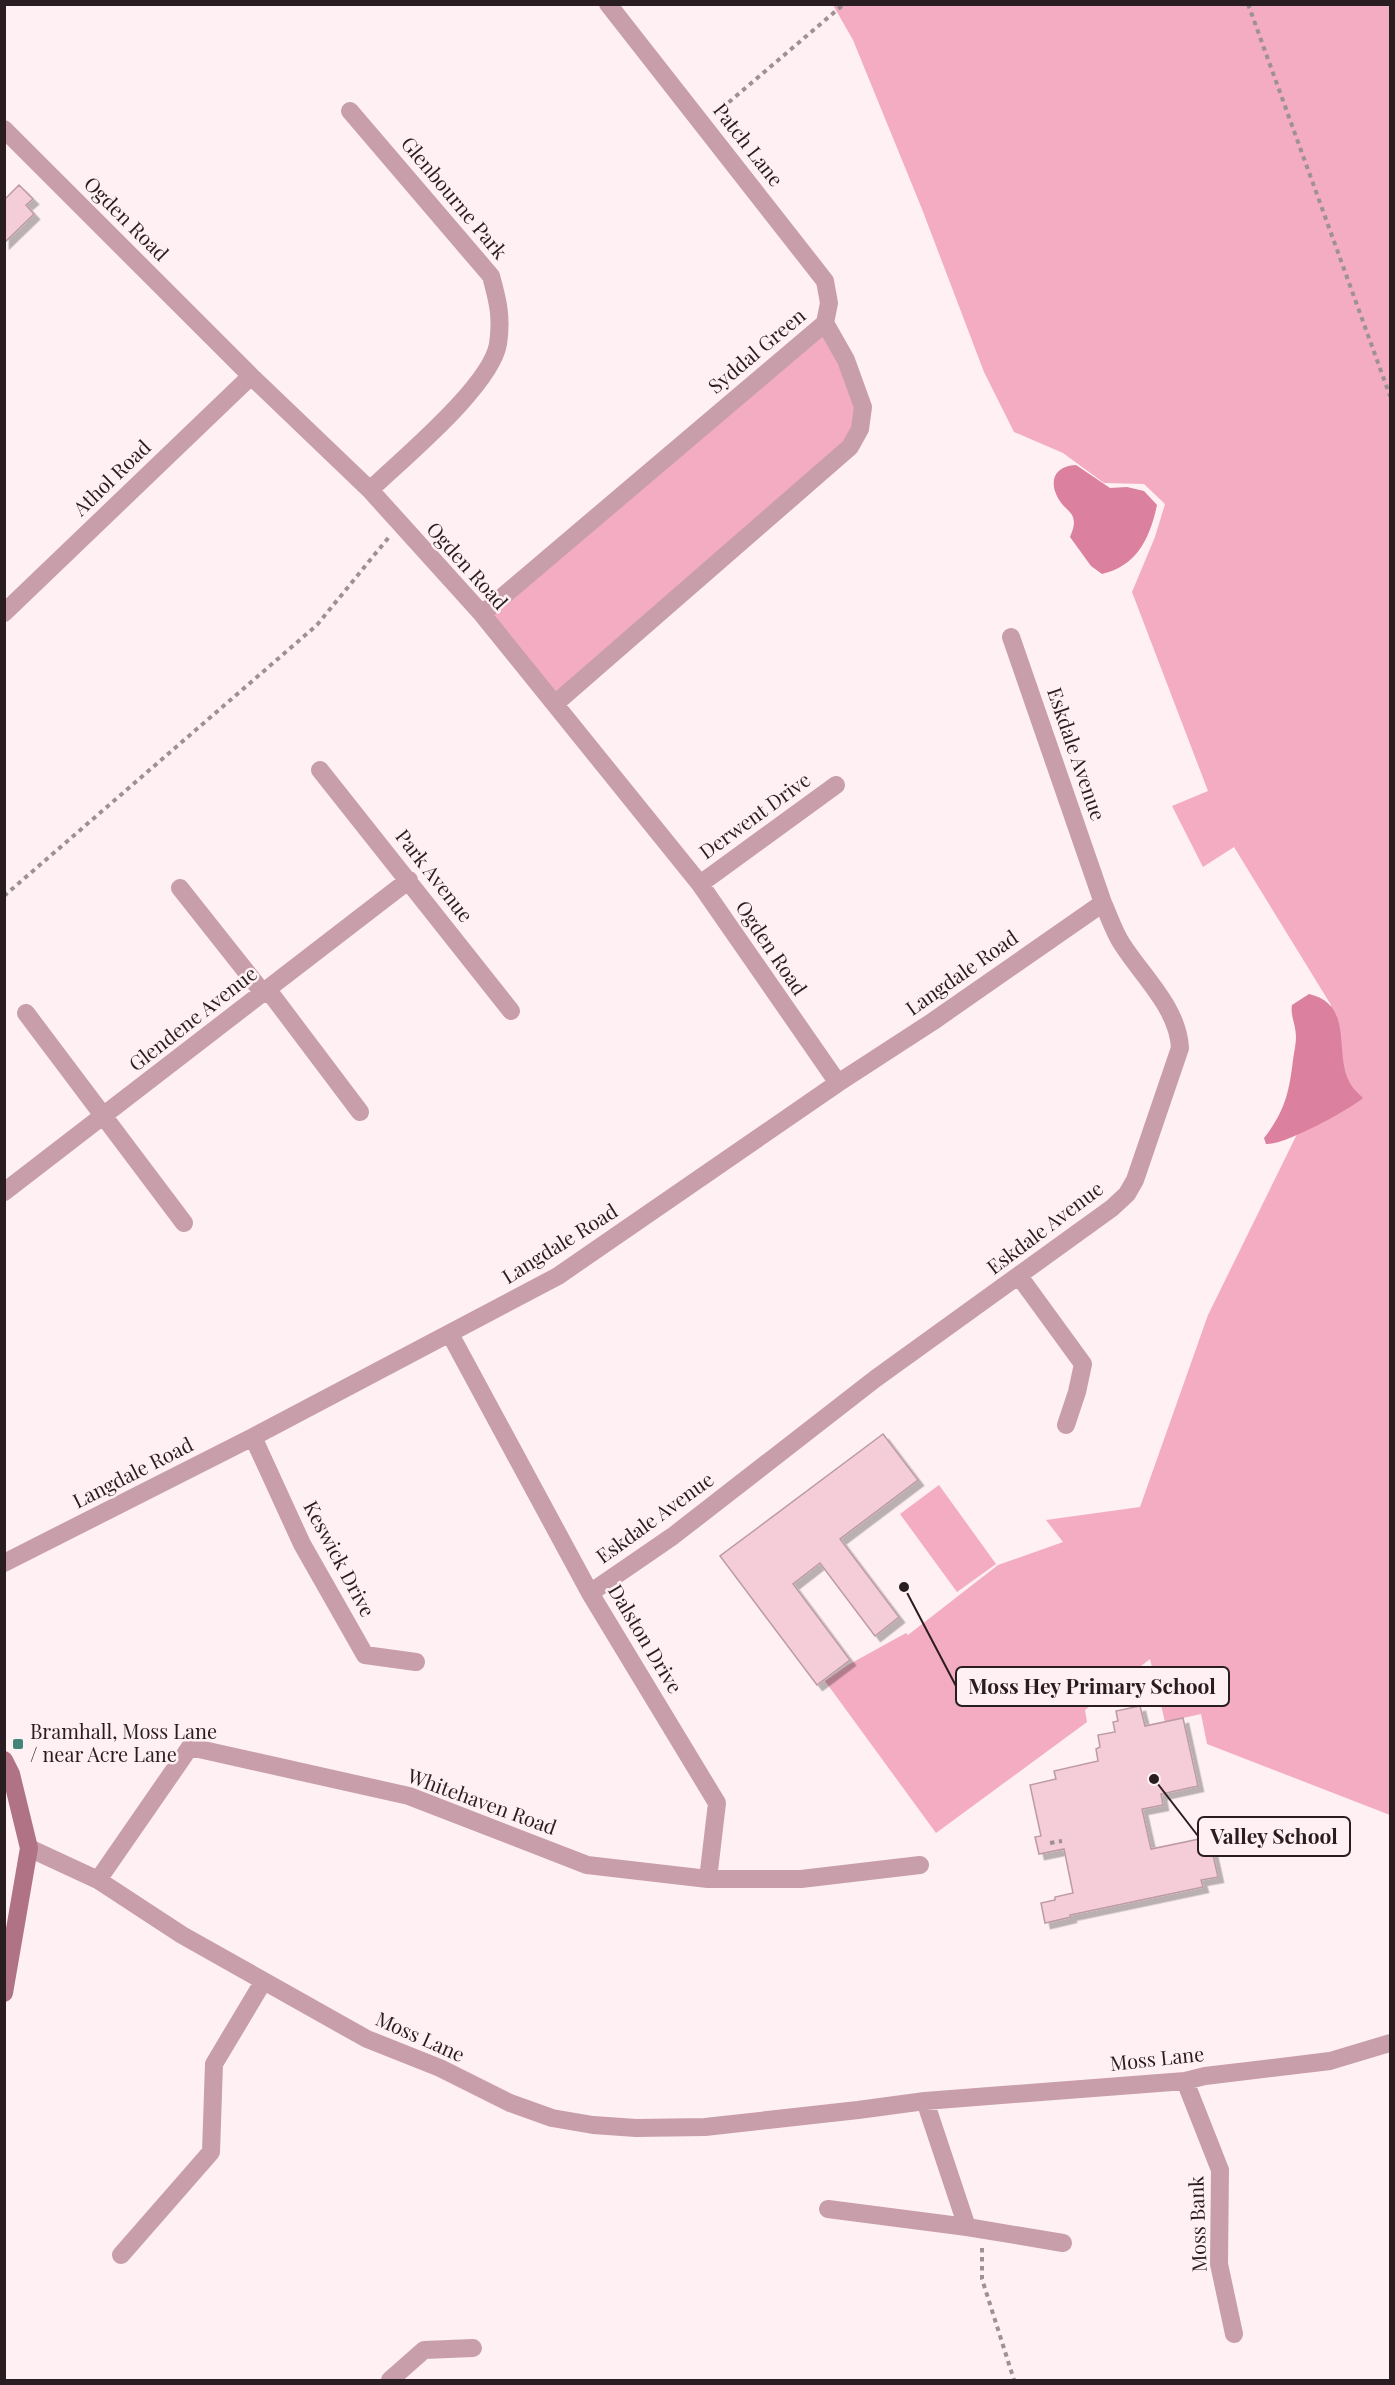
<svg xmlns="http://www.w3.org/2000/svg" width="1395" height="2385" viewBox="0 0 1395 2385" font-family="'Playfair Display',serif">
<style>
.green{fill:#f3acc1}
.water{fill:#db809e}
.building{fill:#f5cdd8;stroke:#bc9ba4;stroke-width:1.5;filter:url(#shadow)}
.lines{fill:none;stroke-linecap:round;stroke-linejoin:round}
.path{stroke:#9e9194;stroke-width:4;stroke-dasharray:4.5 4.5;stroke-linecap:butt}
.street{stroke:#c89eaa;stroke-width:18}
.secondary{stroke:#b07386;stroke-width:18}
.poi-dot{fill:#438679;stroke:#fef0f3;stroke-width:2}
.labels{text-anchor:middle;stroke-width:5;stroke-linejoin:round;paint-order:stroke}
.street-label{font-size:20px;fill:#291d21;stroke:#fef0f3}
.poi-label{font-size:20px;fill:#291d21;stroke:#fef0f3;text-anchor:start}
.leader{fill:none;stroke:#291d21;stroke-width:2}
.callout-dot{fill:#291d21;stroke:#fef0f3;stroke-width:2}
.callout{fill:#fef0f3;stroke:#291d21;stroke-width:2}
.callout-label{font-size:21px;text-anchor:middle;font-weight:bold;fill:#291d21}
</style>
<defs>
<filter id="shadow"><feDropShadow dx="5.5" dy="5.5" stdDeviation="0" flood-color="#0004"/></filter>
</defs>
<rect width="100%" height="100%" fill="#fef0f3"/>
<!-- green -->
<path class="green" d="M833 5H1390V1815L1207 1744 1201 1714 1165 1722 1150 1659 1085 1710 1087 1722 936 1833 825 1681 848 1665 906 1633 908 1635 998 1565 1063 1542 1046 1520 1140 1507 1208 1315 1332 1063 1331 1005 1234 847 1203 867 1172 806 1208 791 1132 592 1155 537 1165 504 1144 484 1104 483 1063 453 1014 432 984 372 922 209 853 40Z
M825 323 846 360 860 429 556 703 482 614Z
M939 1485 996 1564 957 1592 900 1514Z"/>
<!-- water -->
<path class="water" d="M1076 465 1110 488 1127 487 1144 491 1157 505C1150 538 1137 566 1102 574L1091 566 1070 537C1073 529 1076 523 1072 515 1070 511 1065 508 1062 504 1048 486 1051 466 1076 465Z
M1309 994C1353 1004 1335 1050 1348 1079 1351 1087 1357 1092 1363 1098 1349 1110 1283 1146 1266 1144L1264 1138C1285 1111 1289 1093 1293 1060 1294 1052 1296 1044 1296 1037 1296 1025 1290 1015 1292 1005Z"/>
<!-- building -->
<path class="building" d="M19 185 33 199 26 205 34 214 4 243V200Z
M883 1434 918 1480 840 1539 899 1617 875 1636 820 1563 793 1584 850 1660 817 1685 720 1556Z
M1140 1706 1145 1726 1183 1718 1198 1786 1161 1794 1163 1805 1142 1809 1151 1849 1209 1837 1218 1877 1201 1880 1203 1887 1070 1915 1071 1917 1045 1923 1041 1903 1055 1900V1897L1073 1893 1064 1849 1039 1854 1035 1837 1041 1836 1030 1785 1056 1779 1054 1771 1098 1761 1096 1749 1100 1747 1098 1735 1115 1732 1113 1722 1118 1721 1116 1711Z"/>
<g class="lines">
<!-- path -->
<path class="path" d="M1248 4 1390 396
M715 114 844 4
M4 896 317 625 389 537
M1050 1843 1062 1841
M982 2248V2279L1014 2380"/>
<!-- street -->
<path class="street" d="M608 4 825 281 829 303 825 323
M350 111 491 276C498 301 502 318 498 344 491 386 402 459 370 490
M4 129 251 376 370 490 482 614 700 884 838 1083
M4 613 251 376
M482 614 825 323 846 360 863 407 860 429 850 447 556 703
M320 770 511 1011
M700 884 836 785
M180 888 264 994
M268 990 360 1112
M26 1013 184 1223
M4 1192 409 880
M1019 1276 1083 1364 1077 1392 1066 1425
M450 1334 590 1593 717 1803 708 1879
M253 1437 302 1544 365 1655 416 1662
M4 1563 253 1437 558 1276 838 1083 932 1022 1103 903
M590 1593 673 1536 875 1379 1112 1208 1127 1194 1135 1180 1180 1048C1178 1008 1143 977 1122 944 1114 932 1109 916 1103 903L1011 637
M29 1848 98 1880 182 1935 367 2039 440 2068 510 2103 552 2118 593 2125 636 2128 705 2127 858 2110 925 2101 1185 2081 1205 2076 1330 2061 1390 2043
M98 1880 190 1747 409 1796 587 1865 708 1879H801L920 1865
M1185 2081 1220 2170 1219 2264 1234 2334
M828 2209 967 2227 925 2101
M967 2227 1063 2243
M121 2255 211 2152 214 2064 263 1982
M390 2380 424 2350 473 2348"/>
<!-- secondary -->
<path class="secondary" d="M4 1760 11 1774 29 1848 4 1993"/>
</g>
<!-- markers -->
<rect class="poi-dot" x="12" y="1738" width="12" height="12" rx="3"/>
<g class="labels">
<!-- street labels -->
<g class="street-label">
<text transform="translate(748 145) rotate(52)" y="7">Patch Lane</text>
<text transform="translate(454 198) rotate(50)" y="7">Glenbourne Park</text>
<text transform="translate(126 219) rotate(45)" y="7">Ogden Road</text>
<text transform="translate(757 351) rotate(-40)" y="7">Syddal Green</text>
<text transform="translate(112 478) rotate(-44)" y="7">Athol Road</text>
<text transform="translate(467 566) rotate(48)" y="7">Ogden Road</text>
<text transform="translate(1076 754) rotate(71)" y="7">Eskdale Avenue</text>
<text transform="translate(755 816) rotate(-36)" y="7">Derwent Drive</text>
<text transform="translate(434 876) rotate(52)" y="7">Park Avenue</text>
<text transform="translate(771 948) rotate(56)" y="7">Ogden Road</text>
<text transform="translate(962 973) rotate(-35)" y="7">Langdale Road</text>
<text transform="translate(193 1019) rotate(-38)" y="7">Glendene Avenue</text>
<text transform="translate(1045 1228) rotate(-37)" y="7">Eskdale Avenue</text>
<text transform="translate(560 1244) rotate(-32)" y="7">Langdale Road</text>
<text transform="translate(133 1473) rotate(-27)" y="7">Langdale Road</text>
<text transform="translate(655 1518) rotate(-36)" y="7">Eskdale Avenue</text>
<text transform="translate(339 1559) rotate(62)" y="7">Keswick Drive</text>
<text transform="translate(645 1639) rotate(59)" y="7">Dalston Drive</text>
<text transform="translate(482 1802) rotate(20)" y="7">Whitehaven Road</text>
<text transform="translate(420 2037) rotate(24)" y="7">Moss Lane</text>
<text transform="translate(1157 2059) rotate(-6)" y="7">Moss Lane</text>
<text transform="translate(1198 2224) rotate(-92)" y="7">Moss Bank</text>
</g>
<!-- poi labels -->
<g class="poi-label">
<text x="30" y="1739">Bramhall, Moss Lane<tspan x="30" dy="23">/ near Acre Lane</tspan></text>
</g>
</g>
<!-- callouts -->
<path class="leader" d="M904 1587L956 1686M1154 1779L1198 1836"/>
<g class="callout-dot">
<circle cx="904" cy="1587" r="6"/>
<circle cx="1154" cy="1779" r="6"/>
</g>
<g class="callout">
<rect x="956" y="1667" width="273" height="39" rx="6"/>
<rect x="1198" y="1817" width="152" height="39" rx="6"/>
</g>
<g class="callout-label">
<text x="1092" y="1694">Moss Hey Primary School</text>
<text x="1274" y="1844">Valley School</text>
</g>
<!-- border -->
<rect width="1395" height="2385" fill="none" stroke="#291d21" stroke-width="12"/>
</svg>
